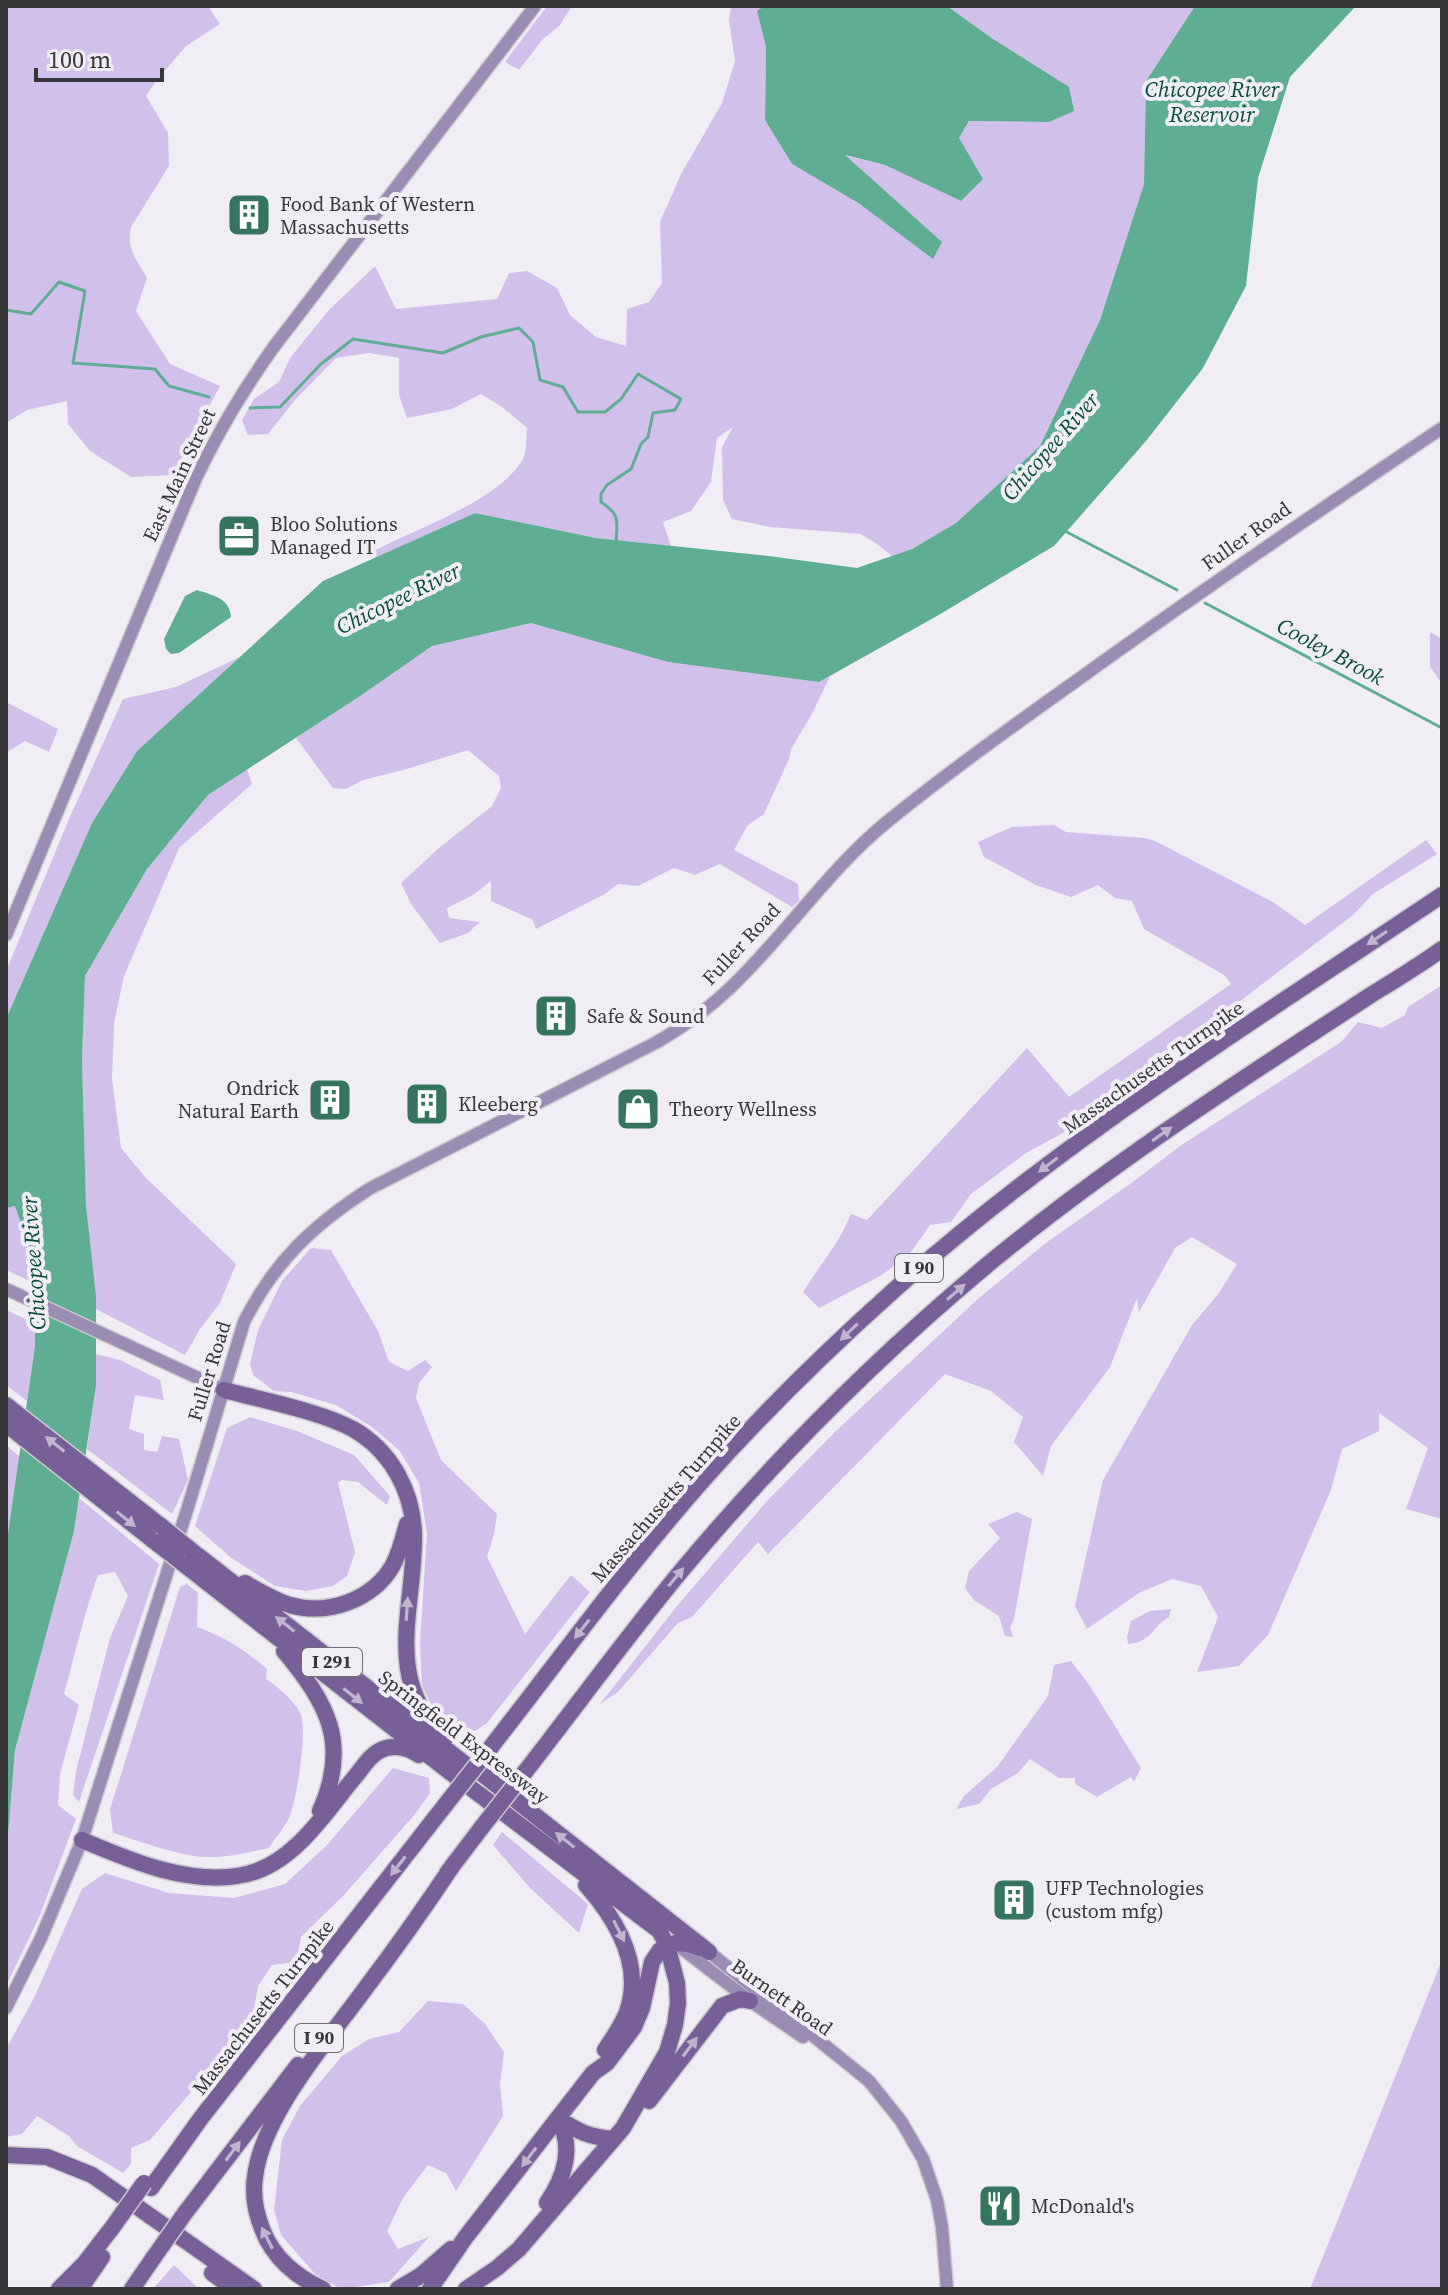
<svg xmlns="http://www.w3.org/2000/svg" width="1448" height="2295" viewBox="0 0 1448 2295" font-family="'Source Serif 4',serif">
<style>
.green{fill:#d0c0ea}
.water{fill:#5fad92}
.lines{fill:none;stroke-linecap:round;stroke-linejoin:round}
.stream{stroke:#5fad92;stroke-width:3}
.secondary-casing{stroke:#cbc9cf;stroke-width:15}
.highway-casing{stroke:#cbc9cf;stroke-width:19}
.secondary{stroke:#9b8cb4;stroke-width:12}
.highway{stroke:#766097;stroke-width:16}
.highway-bridge-casing{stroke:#cbc9cf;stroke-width:19;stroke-linecap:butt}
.highway-bridge{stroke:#766097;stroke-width:16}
.oneway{fill:#bfb5cf}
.labels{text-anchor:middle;stroke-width:8;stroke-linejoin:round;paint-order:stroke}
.shield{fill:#f0eef4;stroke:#6e6d71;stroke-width:2}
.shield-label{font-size:18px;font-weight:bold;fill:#373639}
.poi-label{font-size:20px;fill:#373639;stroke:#f0eef4;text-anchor:start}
.street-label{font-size:20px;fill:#373639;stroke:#f0eef4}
.water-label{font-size:22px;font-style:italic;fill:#074c3a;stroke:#f0eef4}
</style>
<rect width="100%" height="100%" fill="#f0eef4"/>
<!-- green -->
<path class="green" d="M6 6H208L220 24 186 46 156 81 146 96 168 133 169 166 131 227C126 249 136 259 147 278L136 311 170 364 220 386 173 475 131 477 90 451 68 424 67 401 27 410 6 423Z
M547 6H572L560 25 542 40 519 70 505 62Z
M731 6H764L758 12 766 47 765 120 792 164 860 204 941 242 843 155 885 165 961 201 959 138 969 121 1049 122 993 39 947 6H1195L1146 81 1144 184 1100 320 1040 446 956 523 912 549 892 556 877 544 861 534 770 527 732 519 723 500 722 447 733 427 717 438 711 482 691 511 663 522 671 546 596 538 475 513 373 559 372 552C416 528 498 502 523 459 527 451 526 437 527 428L502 407 481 394 452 409 407 418 399 395V358L369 353 336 358 295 400 268 434 248 435 242 420 254 399 279 382 290 358 328 311 375 266 396 309 497 299 509 273 527 271 557 288 570 315 596 337 626 346 627 309 649 302 662 283 660 222 681 174 722 103 735 61 729 20Z
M531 623 668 662 819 682 830 676 813 712 791 749 789 759 764 814 747 826 734 850 798 884 799 901 792 907 720 864 695 875 674 868 638 886 618 884 605 894 536 929 533 920 491 901V881L473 895 447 908 449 918 480 922 468 933 440 943 411 904 401 883 440 847 492 806 501 788 499 776 468 750 407 769 363 780 346 789 333 788 296 738 432 646Z
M1430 632 1442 639V684L1430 667Z
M240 657 137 751 92 823 6 1019V971L69 819 123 699 176 687Z
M6 702 58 729 49 752 25 741 9 751 6 759Z
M247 769 252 784 179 848 124 976 114 1023 112 1079 121 1148 145 1177 236 1264 220 1303 200 1329 185 1355 96 1309 86 1205 82 1060 85 976 147 869 208 795Z
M1054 825 1066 832 1145 838 1155 841 1273 902 1305 925 1426 840 1437 854 1373 894 1353 915 1231 1008 1200 1036 1089 1107 1063 1133 1026 1153 971 1194 951 1222 930 1225 909 1255 880 1276 819 1308 803 1292C820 1265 839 1244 851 1214L867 1220 1027 1048 1069 1097 1231 984 1224 975 1144 929 1132 901 1115 898 1098 885 1071 897 1036 885 984 857 978 842 1012 827Z
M1442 985V1519L1406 1509 1428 1448 1379 1413V1431L1342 1449 1331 1490 1268 1635 1239 1666 1197 1672 1218 1617 1201 1586 1172 1579 1139 1593 1087 1629 1075 1606 1103 1480 1192 1325 1219 1293 1237 1264 1192 1237 1175 1248 1139 1312 1137 1298 1110 1367 1051 1446 1043 1476 1014 1442 1023 1417 991 1391 945 1374 768 1554 758 1542 692 1617 678 1623 618 1692 600 1704 677 1606 767 1501 837 1430 979 1298 1047 1242 1130 1184 1180 1146 1341 1042 1358 1022 1382 1028 1405 1015 1408 1007Z
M15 1205 34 1260V1283L6 1270V1208Z
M311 1248 331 1250 378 1331 389 1362 408 1371 425 1360 432 1367 419 1383 416 1398 441 1460 497 1514 494 1534 487 1557 525 1634 571 1575 590 1592 487 1723 475 1731 456 1730 438 1718 422 1686 420 1643 427 1533 419 1483 399 1450 372 1427 336 1405 291 1392 274 1391 253 1375 250 1364 258 1330 282 1281Z
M6 1310 34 1323 35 1346 27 1401 6 1385Z
M96 1354 120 1360 160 1380 164 1400 135 1395 129 1429 144 1434V1450L157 1452 162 1436 179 1439 188 1480 172 1514 87 1449 96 1386Z
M250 1417 297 1431 354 1455 390 1496 387 1505 358 1482 342 1480 338 1483 355 1552 347 1576 333 1586 306 1591 275 1586 230 1557 195 1526 227 1428Z
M6 1445 20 1457 6 1548Z
M79 1498 159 1564 79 1802 73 1795 76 1771 110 1638 128 1596 115 1572 98 1575C84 1614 75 1654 64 1694L79 1705 60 1774 58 1805 76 1819 40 1915 6 1986V1861L15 1750 74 1531Z
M1017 1512 1032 1519 1014 1619 1010 1627 1013 1637 1005 1636 999 1616 974 1600 965 1588 969 1571 1000 1538 988 1524Z
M187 1584 198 1593 197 1627C225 1637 245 1650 267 1669L266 1679C276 1685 297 1703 301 1715 307 1734 297 1796 290 1816 285 1827 275 1838 269 1848 248 1852 226 1858 205 1857 179 1856 139 1841 113 1833L110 1809 180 1587Z
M1171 1609 1169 1617C1151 1628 1152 1642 1128 1644L1127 1637 1131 1621 1150 1611Z
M1071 1661 1090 1686 1141 1768 1134 1782 1131 1777 1097 1797 1075 1784V1778H1059L1030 1759 1018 1773 991 1789 979 1804 956 1809 964 1796 997 1767 1048 1696 1054 1665Z
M393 1768 429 1778 430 1793 416 1813 344 1895 301 1937 296 1962 272 1965 258 1986 253 2014 227 2050 150 2140 131 2148V2164L123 2173 77 2146 69 2136 37 2116 22 2134 6 2137V2049L34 1998 82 1889 105 1873 169 1893 234 1898 285 1884 327 1845Z
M502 1832 588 1904 579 1933 530 1888 493 1845Z
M1442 1960V2289H1310Z
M428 2001 463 2004 485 2024 504 2052 500 2084 503 2116 456 2191 446 2173 428 2165 403 2198 387 2231 398 2249 429 2237 389 2282 341 2289 315 2274 281 2235 274 2210 282 2140 300 2106 342 2056 369 2039 399 2032Z
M174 2265 198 2288 199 2289H153Z"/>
<!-- water -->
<path class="water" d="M764 6H947L993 39 1069 87 1074 111 1049 122 969 121 959 138 983 179 961 201 885 165 845 155 942 242 933 259 860 204 792 164 765 120 766 47 757 11Z
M1195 6H1356L1290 77 1258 178 1246 286 1203 368 1146 441 1054 546 937 616 819 682 668 662 531 623 432 646 360 696 208 795 147 869 85 976 82 1060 86 1205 96 1297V1386L74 1531 15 1750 6 1861V1548L35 1346 34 1260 15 1206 6 1208V1019L92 823 137 751 323 581 475 513 596 538 769 556 857 568 912 549 956 523 1040 446 1100 320 1144 184 1146 81Z
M197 590C212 595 230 598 231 617L179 653 171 654 166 649 164 639 185 596Z"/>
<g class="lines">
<!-- stream -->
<path class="stream" d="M6 310 31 314 59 282 85 291 73 363 155 369 169 386 209 397
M250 408 280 407 321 364 353 339 443 353 481 337 519 328 533 342 540 380 563 387 578 412H605L621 399 638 374 681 399 675 410 653 413 648 437 641 444 631 469 607 485 601 494V502C621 515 617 521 616 543
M1063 530 1177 590
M1205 603 1442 728"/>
<!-- secondary casing -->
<g class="secondary-casing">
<path id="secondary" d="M6 935 196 478C218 432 243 390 273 348L535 6
M6 1289 224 1390
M676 1944 750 2001 803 2037
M709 1952 869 2081 901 2121 923 2159 937 2200 942 2227 947 2289
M6 2008 41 1938 82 1840 188 1507 244 1322C275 1261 312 1226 369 1189L657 1042C683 1027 708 1009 730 988 785 936 829 869 888 821 951 770 1017 723 1083 676 1201 591 1321 509 1442 428"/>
</g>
<!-- highway casing -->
<g class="highway-casing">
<path id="highway" d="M224 1390C262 1400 319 1411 353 1429 391 1451 413 1491 414 1535 415 1610 382 1677 445 1739
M6 1405 161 1526
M6 1424 154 1541
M187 1547 465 1764 481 1773 709 1952
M181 1562 455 1776 661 1932
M245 1583C259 1591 274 1600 290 1605 328 1616 373 1600 393 1565 400 1552 403 1538 407 1524
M284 1651C328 1704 350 1744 320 1811
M491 1747C561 1657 629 1564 704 1479 763 1413 826 1351 892 1292 1061 1140 1255 1021 1442 895
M525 1772C578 1704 628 1635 682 1570 774 1460 876 1358 986 1266 1108 1165 1242 1079 1374 993 1397 979 1420 965 1442 949
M82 1840C131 1861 192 1887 247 1874 294 1863 325 1813 354 1778 362 1769 368 1757 379 1751 392 1744 407 1747 419 1755
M447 1873 482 1827
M586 1885C616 1919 644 1964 627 2012 622 2025 613 2038 605 2050
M649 2101 722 2006 740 1999 750 2001
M559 2119C579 2132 589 2137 613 2139
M6 2155 47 2157 92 2175 254 2289
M151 2188 201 2118 446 1804
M547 2203C565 2176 574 2148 558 2118
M185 2213 298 2065
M212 2273 234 2289
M59 2289 84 2264 112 2228
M80 2289 102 2257
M132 2289 154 2257
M323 2289C297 2278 273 2257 263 2231 256 2214 252 2196 255 2177 262 2115 328 2040 365 1989 396 1948 425 1907 453 1865
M398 2289 420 2276 451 2249
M430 2289 465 2238 558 2118 593 2073 607 2063 634 2027 642 2008 652 1962 660 1950 675 1943 688 1944 700 1948
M466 2289 497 2268 519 2249 623 2128 667 2052 675 2025 678 2003 677 1983 667 1945 656 1925"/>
</g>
<!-- secondary -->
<use href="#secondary" class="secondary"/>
<!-- highway -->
<use href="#highway" class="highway"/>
<!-- highway-bridge casing -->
<g class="highway-bridge-casing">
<path id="highway-bridge" d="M161 1526 187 1547
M154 1541 181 1562
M446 1804 491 1747
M482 1827 525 1772
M112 2228 144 2183
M154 2257 185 2213"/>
</g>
<!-- highway-bridge -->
<use href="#highway-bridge" class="highway-bridge"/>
</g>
<!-- one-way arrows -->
<defs><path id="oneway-solid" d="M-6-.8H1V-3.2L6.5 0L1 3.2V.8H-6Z" transform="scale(2)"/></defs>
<g class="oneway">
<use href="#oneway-solid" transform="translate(1377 938) rotate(146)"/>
<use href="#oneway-solid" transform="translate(1162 1134) rotate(-35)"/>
<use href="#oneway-solid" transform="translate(1048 1165) rotate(143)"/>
<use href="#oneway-solid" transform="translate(956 1292) rotate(-41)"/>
<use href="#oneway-solid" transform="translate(849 1332) rotate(136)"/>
<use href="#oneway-solid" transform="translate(55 1444) rotate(-142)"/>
<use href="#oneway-solid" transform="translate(126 1519) rotate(39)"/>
<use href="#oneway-solid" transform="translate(676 1577) rotate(-51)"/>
<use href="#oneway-solid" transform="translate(407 1609) rotate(-86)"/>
<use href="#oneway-solid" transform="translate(285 1624) rotate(-142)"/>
<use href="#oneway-solid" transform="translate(582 1629) rotate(128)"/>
<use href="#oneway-solid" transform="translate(353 1696) rotate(38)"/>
<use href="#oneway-solid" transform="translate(565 1840) rotate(-142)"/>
<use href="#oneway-solid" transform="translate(398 1866) rotate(128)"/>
<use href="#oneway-solid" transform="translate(619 1931) rotate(63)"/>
<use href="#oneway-solid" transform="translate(690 2047) rotate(-53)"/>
<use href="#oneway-solid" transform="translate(233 2151) rotate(-53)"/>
<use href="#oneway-solid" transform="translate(529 2157) rotate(127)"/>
<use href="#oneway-solid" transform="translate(267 2238) rotate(-117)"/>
</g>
<!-- icons -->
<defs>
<g id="building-square" transform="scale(2.3)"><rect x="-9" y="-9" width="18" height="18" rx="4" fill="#377460" stroke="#f0eef4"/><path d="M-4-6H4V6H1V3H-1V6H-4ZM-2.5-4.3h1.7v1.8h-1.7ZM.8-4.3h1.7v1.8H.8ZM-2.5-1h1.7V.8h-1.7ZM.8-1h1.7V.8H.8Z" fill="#fff"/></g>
<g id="office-square" transform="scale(2.3)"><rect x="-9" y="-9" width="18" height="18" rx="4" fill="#377460" stroke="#f0eef4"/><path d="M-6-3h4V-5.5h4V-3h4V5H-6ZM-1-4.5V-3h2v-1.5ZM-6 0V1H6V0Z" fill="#fff"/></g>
<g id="shop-square" transform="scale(2.3)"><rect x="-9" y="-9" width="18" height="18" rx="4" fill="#377460" stroke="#f0eef4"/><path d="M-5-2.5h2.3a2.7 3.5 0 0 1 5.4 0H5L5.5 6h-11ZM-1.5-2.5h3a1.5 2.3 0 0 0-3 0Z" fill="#fff"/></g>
<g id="restaurant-square" transform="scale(2.3)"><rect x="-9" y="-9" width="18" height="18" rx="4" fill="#377460" stroke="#f0eef4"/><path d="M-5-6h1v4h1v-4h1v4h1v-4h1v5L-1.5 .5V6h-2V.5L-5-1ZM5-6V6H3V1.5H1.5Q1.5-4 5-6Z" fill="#fff"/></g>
</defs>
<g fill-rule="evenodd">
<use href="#building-square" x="249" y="215"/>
<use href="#office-square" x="239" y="536"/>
<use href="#building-square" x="556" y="1016"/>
<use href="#building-square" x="330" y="1100"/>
<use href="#building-square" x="427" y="1104"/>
<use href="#shop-square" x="638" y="1109"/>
<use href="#building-square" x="1014" y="1900"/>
<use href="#restaurant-square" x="1000" y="2206"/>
</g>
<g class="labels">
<!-- shield labels -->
<g class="shield">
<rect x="895" y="1254" width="48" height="28" rx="6"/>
<rect x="302" y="1648" width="60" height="28" rx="6"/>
<rect x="295" y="2024" width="48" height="28" rx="6"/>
</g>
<g class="shield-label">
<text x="919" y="1274">I 90</text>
<text x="332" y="1668">I 291</text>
<text x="319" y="2044">I 90</text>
</g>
<!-- poi labels -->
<g class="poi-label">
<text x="280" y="211">Food Bank of Western<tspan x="280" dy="23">Massachusetts</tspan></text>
<text x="270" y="531">Bloo Solutions<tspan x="270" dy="23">Managed IT</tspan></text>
<text x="587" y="1023">Safe &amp; Sound</text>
<text x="299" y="1095" text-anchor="end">Ondrick<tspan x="299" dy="23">Natural Earth</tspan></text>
<text x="458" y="1111">Kleeberg</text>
<text x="669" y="1116">Theory Wellness</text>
<text x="1045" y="1895">UFP Technologies<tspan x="1045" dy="23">(custom mfg)</tspan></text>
<text x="1031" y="2213">McDonald's</text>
</g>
<!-- street labels -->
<g class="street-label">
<text transform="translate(179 475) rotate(-65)" y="7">East Main Street</text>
<text transform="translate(1246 536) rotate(-35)" y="7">Fuller Road</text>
<text transform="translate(741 944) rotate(-47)" y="7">Fuller Road</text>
<text transform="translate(1153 1067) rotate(-35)" y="7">Massachusetts Turnpike</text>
<text transform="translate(209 1371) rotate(-73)" y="7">Fuller Road</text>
<text transform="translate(666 1498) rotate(-49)" y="7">Massachusetts Turnpike</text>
<text transform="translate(464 1737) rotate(37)" y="7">Springfield Expressway</text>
<text transform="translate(782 1997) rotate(35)" y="7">Burnett Road</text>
<text transform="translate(263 2007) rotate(-52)" y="7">Massachusetts Turnpike</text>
</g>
<!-- water labels -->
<g class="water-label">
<text x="1212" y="97">Chicopee River<tspan x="1212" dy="25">Reservoir</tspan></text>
<text transform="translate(1050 446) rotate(-49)" y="8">Chicopee River</text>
<text transform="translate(398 598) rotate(-26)" y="8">Chicopee River</text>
<text transform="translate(1331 651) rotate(28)" y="8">Cooley Brook</text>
<text transform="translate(33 1263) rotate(-94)" y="8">Chicopee River</text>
</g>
</g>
<!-- border -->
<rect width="1448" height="2295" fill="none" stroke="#373639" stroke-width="16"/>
<!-- scale -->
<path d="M36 68v12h126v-12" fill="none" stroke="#373639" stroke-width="4"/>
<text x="48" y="68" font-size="24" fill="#373639" stroke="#f0eef4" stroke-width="6" paint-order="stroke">100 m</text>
</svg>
